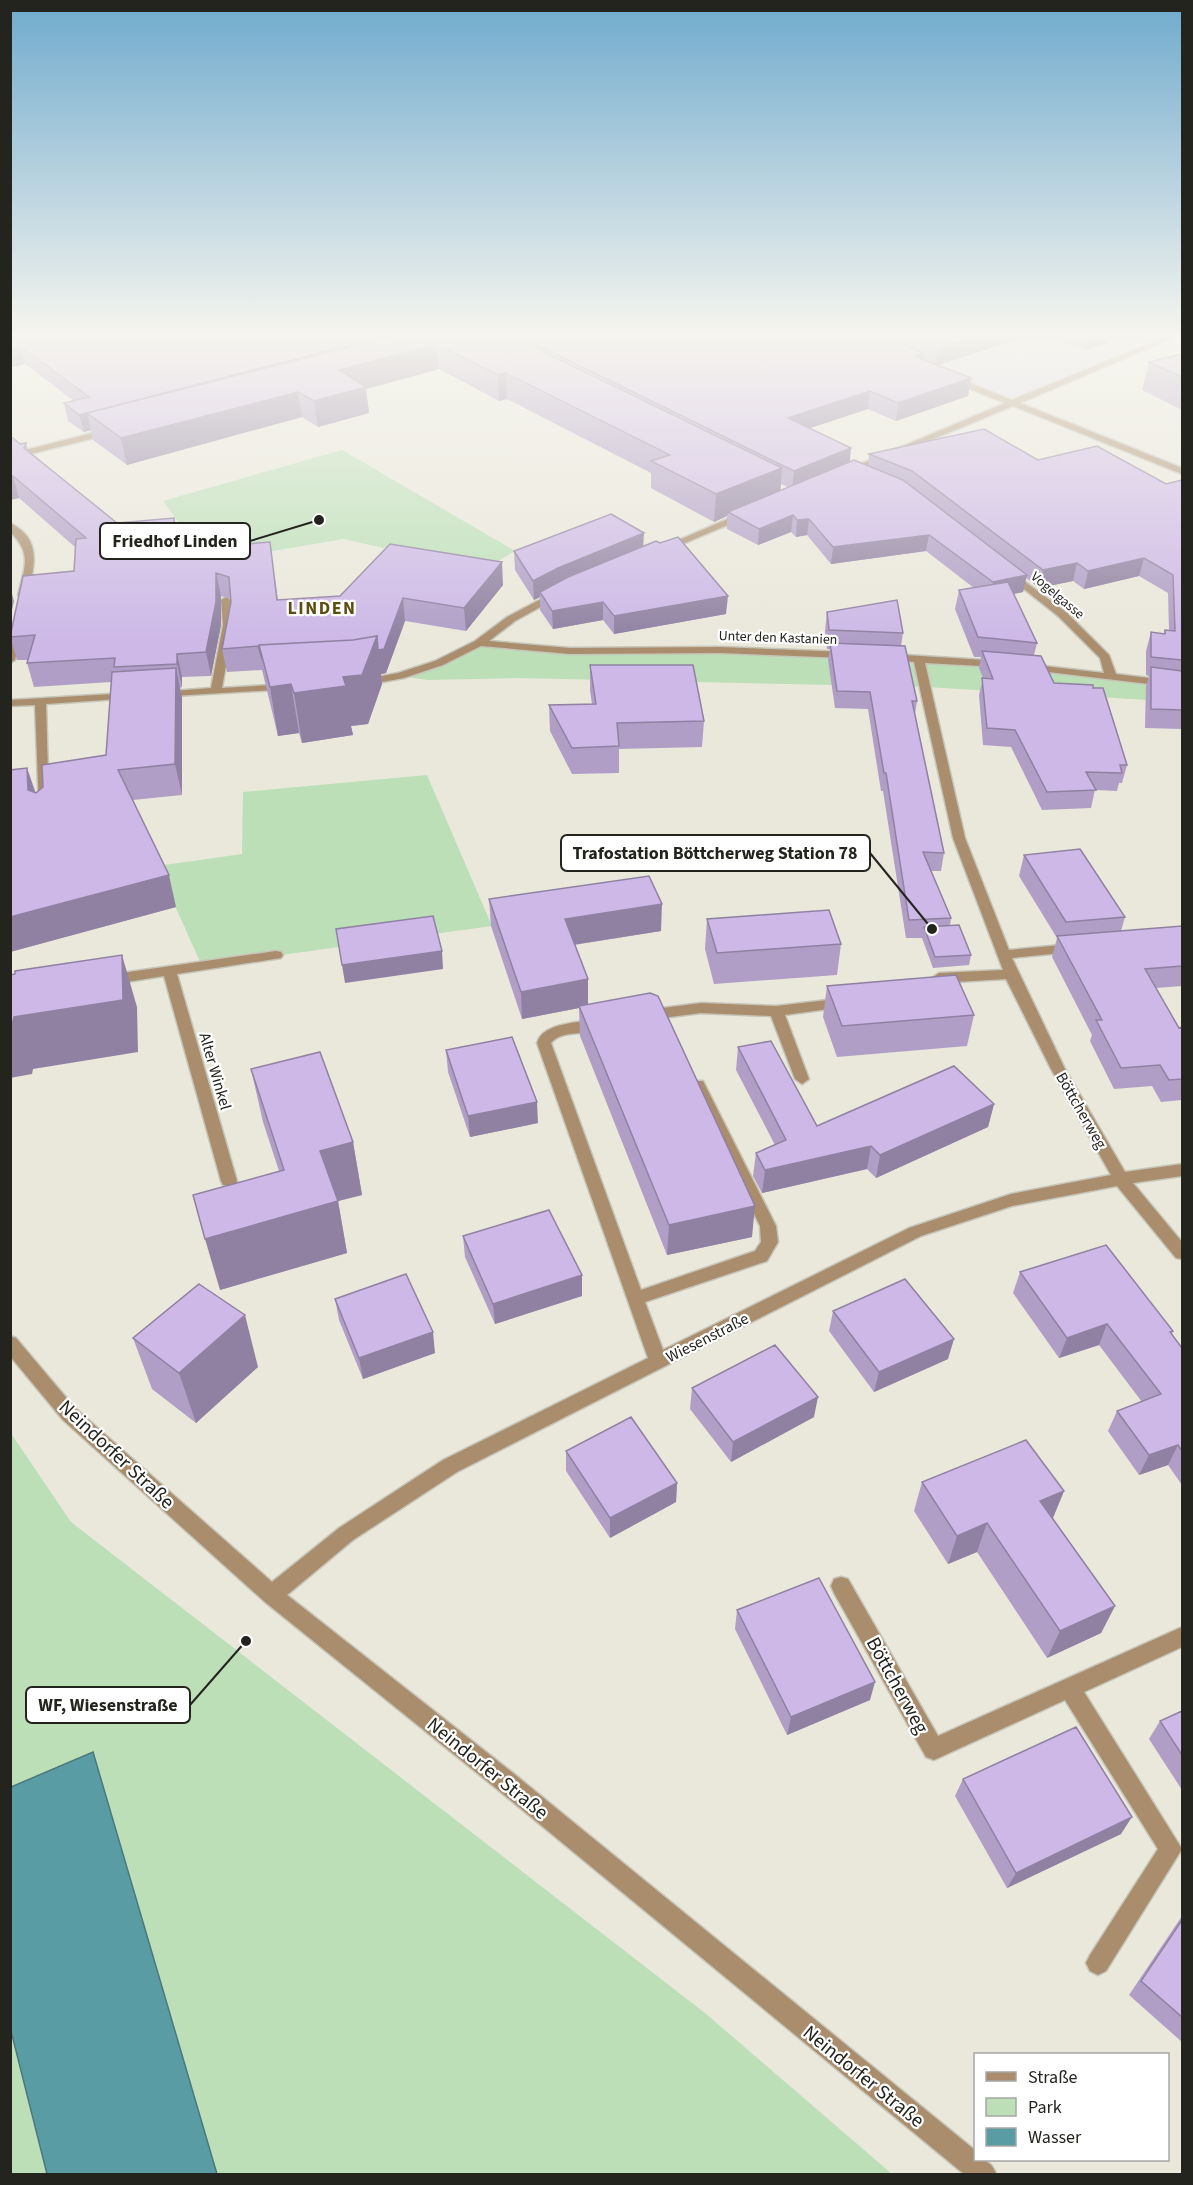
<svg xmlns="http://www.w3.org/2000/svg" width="1193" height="2185" viewBox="0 0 1193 2185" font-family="'Source Sans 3',sans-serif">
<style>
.commercial{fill:#dedaf0}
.green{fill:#bcdfb8}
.water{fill:#5a9ca4;stroke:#4a787c;stroke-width:1.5}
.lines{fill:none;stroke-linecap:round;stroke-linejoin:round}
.minor-casing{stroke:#c6c5b9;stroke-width:3}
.minor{fill:#aa8d6c;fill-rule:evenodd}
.wall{fill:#b09ec7;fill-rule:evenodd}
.shaded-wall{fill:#9081a2}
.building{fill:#cdb8e7;stroke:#9081a2;stroke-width:1.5}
.labels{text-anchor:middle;stroke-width:4.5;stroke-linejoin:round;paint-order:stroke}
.far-street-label{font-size:14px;fill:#24241f;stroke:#fff}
.street-label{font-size:16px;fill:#24241f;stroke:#fff}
.far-district-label{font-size:18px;font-weight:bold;letter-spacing:1.5px;fill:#5a4d0e;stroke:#fff}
.near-street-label{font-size:20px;fill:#24241f;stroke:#fff}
.leader{fill:none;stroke:#24241f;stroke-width:2}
.callout-dot{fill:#24241f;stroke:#fff;stroke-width:2}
.callout{fill:#fff;stroke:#24241f;stroke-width:2}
.callout-label{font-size:18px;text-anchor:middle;font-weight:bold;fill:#24241f}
</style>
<rect width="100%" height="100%" fill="#eae8db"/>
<!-- commercial -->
<path class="commercial" d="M847 336H1155L1038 395 1012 403Z"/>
<!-- green -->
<path class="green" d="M342 450 515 551 483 570 343 539 208 562 163 501Z
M479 643 570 651 720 650 919 658 1182 685V702L926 687 516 678 428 680 400 676Z
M427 775 492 926 202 966 157 866 242 854 243 792Z
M10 1432 71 1522 705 2013 892 2174H217L93 1752 11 1787Z
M11 2031 47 2174H11Z"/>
<!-- water -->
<path class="water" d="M93 1752 217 2174H47L11 2031V1787Z"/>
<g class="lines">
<!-- minor casing -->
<g class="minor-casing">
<path id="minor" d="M1167 336H1178L1020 403 1182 468V474L1013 406 849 474 842 472 1005 403 949 381V377H955L1012 400Z
M112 428 115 429V433L10 459V454Z
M746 511 751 514 749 516 666 551 658 549Z
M10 523C43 539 34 567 28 595L23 598 18 595C24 569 33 553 10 532Z
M1008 569 1066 612 1109 655 1116 674 1182 682V688L1023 669 1022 667 1027 664 1104 673 1100 658 1058 616 1005 574V570Z
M558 590 563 593 562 595 515 621 489 641 570 648 720 647 847 652 852 655 847 658 720 653 570 654 481 646 443 665 404 678 361 686 356 683 361 680 398 673 435 661 475 641 507 617Z
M226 597 231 600 233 625 222 688 286 684 290 685V689L156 697V693L160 692 211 688 223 625 221 600Z
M17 624 22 627 15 660 10 663V633L13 625Z
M889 654 1000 661 1005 664 1000 667 925 663 965 838 1009 950 1072 944 1079 948 1072 952 1012 958 1065 1069 1125 1172 1182 1164V1176L1133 1183 1182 1242V1259L1176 1258 1117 1186 1012 1206 921 1236 457 1472 353 1540 287 1595 513 1773 976 2151V2160C987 2160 992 2163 996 2174H964L497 1789 265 1602 63 1420 10 1356V1336L16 1338 75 1408 272 1582 339 1528 443 1460 648 1358 537 1043C543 1022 579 1023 598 1019L605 1024C593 1039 564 1027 551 1043L641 1290 755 1251 761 1242 760 1226 691 1085 693 1081H703L705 1085 776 1226 778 1242 767 1261 645 1302 663 1350 909 1228 1011 1194 1111 1175 1051 1069 1006 979 939 983 932 978 939 973 1003 970 953 838 914 662 885 659V655Z
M130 693 134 694V698L46 704 49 806 47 809H39L35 705 10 706V700Z
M276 951 281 952 283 955 281 958 177 974 237 1181 235 1185H223L221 1181 164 976 108 985 101 980 108 975Z
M845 998 852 1003 850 1006 785 1015 809 1079 802 1084 795 1079 771 1016 701 1013 647 1020 640 1015 647 1010 701 1003 776 1006Z
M841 1577 848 1579 938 1736 1182 1627V1647L1084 1692 1182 1849 1106 1971 1098 1975 1090 1971 1086 1963 1090 1955 1158 1849 1065 1700 934 1760 926 1757 834 1593 831 1586 834 1579Z"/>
</g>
<!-- minor -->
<use href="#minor" class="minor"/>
</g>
<!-- wall -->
<path class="wall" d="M10 336H1028L937 365 971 378 968 396 896 421 868 409 810 428 851 448 850 462 868 466 869 454 1038 460 1166 484 1182 480V729L1145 728 1146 686 1149 676 1146 675V651L1151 632 1164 634 1165 630H1169L1168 593 1139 576 1084 589 1073 581 1039 588 1026 578 1023 592 1014 594 1037 643 1034 655 1054 683 1127 765 1122 783H1119L1117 791 1095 790 1091 808 1042 810 1011 747 983 745 979 695 983 678 979 668 981 657H974L955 609 959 590 974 588 926 551 831 564 807 535 796 537 791 532 758 545 727 529V516L714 522 651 488V473L507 399 499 401 439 369 366 389 369 413 318 427 302 417 127 465 93 440 91 430 84 432 68 421 64 403 74 401 25 364ZM781 484 788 487 780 491Z
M1050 336H1127L1087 350Z
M1182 354V410L1142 390 1149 362Z
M10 438 20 444 26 443 28 450 117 523 174 518 179 540V550L273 565 278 600 503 585 466 631 405 621 386 673 381 674 382 684 368 724 351 726 353 735 302 743 299 733 278 736 262 670 227 672 222 649 231 599 221 596V625L211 676 182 677V687L180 688 182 698V795L133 800 176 907 10 952 27 768 36 793 106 755 111 682 34 687 27 663 28 660H17L10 636 74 571 75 547 19 498 10 500Z
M644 546 726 614 614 634 603 620 553 629 540 610V597L534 600 515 570 514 551Z
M827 612 903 633 901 646 917 701 915 714 944 853 941 871H931L951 918 950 926 971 955 969 965 933 968 922 938H906L883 791H881L868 709 835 708 828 660 830 649H827L825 631Z
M590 665 704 721 702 747 619 749V773L572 774 550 731 549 705 592 704 590 691Z
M1024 855 1125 917 1121 931 1182 926V986L1156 988 1179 1028 1182 1027V1100L1161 1102 1152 1086 1114 1089 1090 1041 1092 1035 1052 957 1057 938 1019 876Z
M489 899 661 931 574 945 588 1004 752 1237 667 1255 580 1036 579 1008 522 1019 491 926Z
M707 919 841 944 837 975 714 984 705 949Z
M827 986 974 1015 967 1046 837 1057 823 1017Z
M738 1047 817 1126 994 1104 988 1127 876 1178 867 1169 762 1193 753 1176 756 1153 775 1145 736 1070Z
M446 1050 538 1123 470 1137 448 1072Z
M251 1069 353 1142 362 1195 338 1201 347 1253 220 1290 279 1171 263 1122Z
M463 1236 582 1296 495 1324 465 1257Z
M1020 1272 1173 1331 1172 1334 1182 1348V1485L1168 1465 1139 1475 1108 1431 1117 1411 1142 1402 1099 1345 1059 1358 1013 1293Z
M335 1299 435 1353 363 1379 339 1320Z
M833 1311 948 1359 874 1392 829 1331Z
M133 1338 258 1367 196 1423 152 1389Z
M692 1388 814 1417 731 1462 690 1409Z
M566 1451 677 1483 676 1502 610 1538 566 1471Z
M922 1482 1064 1491 1053 1518 1115 1606 1101 1633 1047 1658 977 1552 948 1564 914 1511Z
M737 1610 870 1700 787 1735 735 1629Z
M1182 1711V1790L1149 1739 1160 1721Z
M963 1779 1121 1834 1007 1888 955 1796Z
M1182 1916V2042L1129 1995Z"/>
<!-- shaded-wall -->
<path class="shaded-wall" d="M385 336H451L87 413 91 430 84 432 79 415Z
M977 336H1028L935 366 938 349Z
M1090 336H1127L1087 350Z
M437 344 439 369 366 389 369 413 318 427 314 401 339 370Z
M21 347 25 364 10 368V350Z
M924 353 921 370 914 356Z
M506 373 507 399 499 401 498 375Z
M971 378 968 396 896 421 898 403Z
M870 391 868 409 786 436 788 418Z
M298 392 302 417 127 465 121 438Z
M851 448 849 466 792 490 794 471Z
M782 468 780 495 728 512 727 516 714 522 716 494Z
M13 476 19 498 10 500V477Z
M793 515 791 532 758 545 759 529Z
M174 518 179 540 181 573 176 550Z
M809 519 807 535 796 537 797 520Z
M644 533 643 551 540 592V597L534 600 533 581 558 568Z
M929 535 926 551 831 564 833 547Z
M1144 558 1139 576 1084 589 1088 571Z
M502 562 503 585 466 631 464 608Z
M1077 563 1073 581 1039 588 1043 570Z
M216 573 221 596V625L211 676 206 652Z
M1027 575 1023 592 989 599 993 582Z
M10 587 14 601 10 619Z
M728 596 726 614 614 634V616Z
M403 598 405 621 386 673 381 674 382 684 368 724 351 726 353 735 302 743 294 693 343 677Z
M603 602V620L553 629 552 611Z
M177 654 182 677V687L177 664Z
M176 668 182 698V795L175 764Z
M291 684 299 733 278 736 270 687Z
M27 768 37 799 28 790Z
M169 875 176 907 10 952V917Z
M662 904 661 931 565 946V919Z
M442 951 443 969 345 983 342 965Z
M122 955 137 1007 138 1052 33 1069 32 1074 10 1078V1022L14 1017Z
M588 979V1006H579V1008L522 1019 521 992Z
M537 1102 538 1123 470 1137 468 1116Z
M994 1104 988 1127 876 1178 880 1155Z
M353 1142 362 1195 338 1201 347 1253 220 1290 205 1239 320 1151Z
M871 1146 867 1169 762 1193 765 1170Z
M755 1206 752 1237 667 1255 669 1225Z
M582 1275V1296L495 1324 493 1304Z
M245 1315 258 1367 196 1423 179 1373Z
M1107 1324 1099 1345 1059 1358 1067 1338Z
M433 1332 435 1353 363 1379 359 1358Z
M954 1339 948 1359 874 1392 879 1372Z
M818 1397 814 1417 731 1462 733 1442Z
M1178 1445 1168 1465 1139 1475 1149 1455Z
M677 1483 676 1502 610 1538V1518Z
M1064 1491 1052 1520 1040 1501Z
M987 1523 977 1552 948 1564 957 1536Z
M1115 1606 1101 1633 1047 1658 1060 1631Z
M875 1682 870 1700 787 1735 791 1717Z
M1132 1817 1121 1834 1007 1888 1016 1873Z"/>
<!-- building -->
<path class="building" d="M10 336H385L79 415 64 403 89 397 21 347 10 350Z
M393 336H511L782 468 716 494 651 461 670 455 506 373 498 375 437 344 339 370 366 387 314 401 298 392 121 438 87 413Z
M519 336H882L924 353 914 356 971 378 898 403 870 391 788 418 851 448 794 471Z
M906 336H977L938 349Z
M1182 354V377L1149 362Z
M984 429 1038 460 1097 446 1166 484 1182 480V660L1151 657V632L1165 634V630L1175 631 1173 575 1144 558 1088 571 1077 563 1043 570 912 471 869 454Z
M10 438H13L20 444 26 443 24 448 117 523 174 518 176 550 270 542 277 600 340 596 390 544 502 562 464 608 403 598 384 649 378 650 377 636 353 640 259 645 262 659 258 646 222 649 231 602 229 577 216 573V602L206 652 177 654V664L114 667 115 658 27 663 35 635 10 637 23 576 74 571 76 539 86 538 13 476 10 477Z
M854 460 903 480 1027 575 993 582 929 535 833 547 809 519 797 520 793 515 759 529 728 512Z
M611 514 644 533 558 568 533 581 514 551Z
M678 537 728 596 614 616 603 602 552 611 540 592 568 577 656 541 660 543Z
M1008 582 1037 643 978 637 959 590Z
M897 600 903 633 829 630 827 612Z
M377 636 362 675 343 677 346 686 294 693 291 684 270 687 259 645 353 640Z
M830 643 905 646 917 701H912L944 853 923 852 951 918 909 920 886 773H884L870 692 837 691Z
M982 651 1041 656 1054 683 1093 685V688H1103L1127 765H1120L1122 773 1086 772 1096 790 1047 792 1015 730 987 728 982 678 993 679Z
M590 665H693L704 721 617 723 619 746 572 748 549 705 596 704Z
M1151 667 1182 671V710L1151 709Z
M176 668 175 764 118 770 169 875 10 917V770L27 768 28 790 36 793 43 787 42 765 106 755 112 672Z
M1080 849 1125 917 1066 922 1024 855Z
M649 876 662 904 565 919 588 979 521 992 489 899Z
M829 910 841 944 717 953 707 919Z
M433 916 442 951 342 965 336 929Z
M959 925 971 955 935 957 924 927Z
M1182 926V966L1145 969 1179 1028 1182 1027V1079L1169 1080 1160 1065 1121 1068 1096 1020H1102L1057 936Z
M122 955 123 1000 14 1017 13 1022H10V975L15 974V971Z
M956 975 974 1015 842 1026 827 986Z
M650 993 658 996 755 1206 669 1225 579 1006Z
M512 1037 537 1102 468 1116 446 1050Z
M771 1041 817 1126 954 1066 994 1104 880 1155 871 1146 765 1170 756 1153 786 1140 738 1047Z
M320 1052 353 1142 320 1151 338 1201 205 1239 193 1195 284 1170 251 1069Z
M549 1210 582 1275 493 1304 463 1236Z
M1106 1245 1173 1331 1170 1332 1182 1348V1451L1178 1445 1149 1455 1117 1411 1161 1394 1107 1324 1067 1338 1020 1272Z
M406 1274 433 1332 359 1358 335 1299Z
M905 1279 954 1339 879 1372 833 1311Z
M199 1284 245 1315 179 1373 133 1338Z
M775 1345 818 1397 733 1442 692 1388Z
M631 1417 677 1483 610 1518 566 1451Z
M1026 1440 1064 1491 1040 1501 1115 1606 1060 1631 987 1523 957 1536 922 1482Z
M819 1578 875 1682 791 1717 737 1610Z
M1182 1711V1755L1160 1721Z
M1076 1727 1132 1817 1016 1873 963 1779Z
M1182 1920V2017L1141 1981Z"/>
<!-- sky -->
<linearGradient id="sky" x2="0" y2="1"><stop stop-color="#6faacd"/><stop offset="0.52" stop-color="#f6f5ef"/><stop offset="1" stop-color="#f6f5ef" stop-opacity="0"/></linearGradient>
<rect width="1193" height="642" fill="url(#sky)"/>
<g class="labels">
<!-- far-street labels -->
<g class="far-street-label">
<text transform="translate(1058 595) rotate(40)" y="5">Vogelgasse</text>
<text transform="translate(778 637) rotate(2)" y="5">Unter den Kastanien</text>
</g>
<!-- street labels -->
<g class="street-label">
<text transform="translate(216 1071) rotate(74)" y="6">Alter Winkel</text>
<text transform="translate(1082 1110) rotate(60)" y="6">Böttcherweg</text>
<text transform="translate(707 1337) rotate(-27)" y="6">Wiesenstraße</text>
</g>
<!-- far-district labels -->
<g class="far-district-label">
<text x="322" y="614">LINDEN</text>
</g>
<!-- near-street labels -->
<g class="near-street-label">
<text transform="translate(117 1454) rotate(43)" y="7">Neindorfer Straße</text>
<text transform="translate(898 1685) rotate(61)" y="7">Böttcherweg</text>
<text transform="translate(488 1768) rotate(39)" y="7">Neindorfer Straße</text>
<text transform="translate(864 2076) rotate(39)" y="7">Neindorfer Straße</text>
</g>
</g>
<!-- callouts -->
<path class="leader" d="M319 520L250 541M932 929L870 853M246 1641L190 1705"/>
<g class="callout-dot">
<circle cx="319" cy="520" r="6"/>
<circle cx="932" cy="929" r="6"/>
<circle cx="246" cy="1641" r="6"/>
</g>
<g class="callout">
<rect x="100" y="523" width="150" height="36" rx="6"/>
<rect x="561" y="835" width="309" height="36" rx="6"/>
<rect x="26" y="1687" width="164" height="36" rx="6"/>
</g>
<g class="callout-label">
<text x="175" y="547">Friedhof Linden</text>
<text x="715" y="859">Trafostation Böttcherweg Station 78</text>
<text x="108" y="1711">WF, Wiesenstraße</text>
</g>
<!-- border -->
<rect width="1193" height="2185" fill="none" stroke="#24241f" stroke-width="24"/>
<!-- legend -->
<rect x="974" y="2053" width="195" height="108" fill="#ffffff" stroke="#a7a7a5" stroke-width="1.5"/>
<rect x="986" y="2072" width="30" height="9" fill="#aa8d6c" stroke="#a7a7a5" stroke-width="1.5"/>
<text x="1028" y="2083" font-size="18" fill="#24241f">Straße</text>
<rect x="986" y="2098" width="30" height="18" fill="#bcdfb8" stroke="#a7a7a5" stroke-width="1.5"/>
<text x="1028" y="2113" font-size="18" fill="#24241f">Park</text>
<rect x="986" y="2128" width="30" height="18" fill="#5a9ca4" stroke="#a7a7a5" stroke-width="1.5"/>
<text x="1028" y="2143" font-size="18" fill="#24241f">Wasser</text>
</svg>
